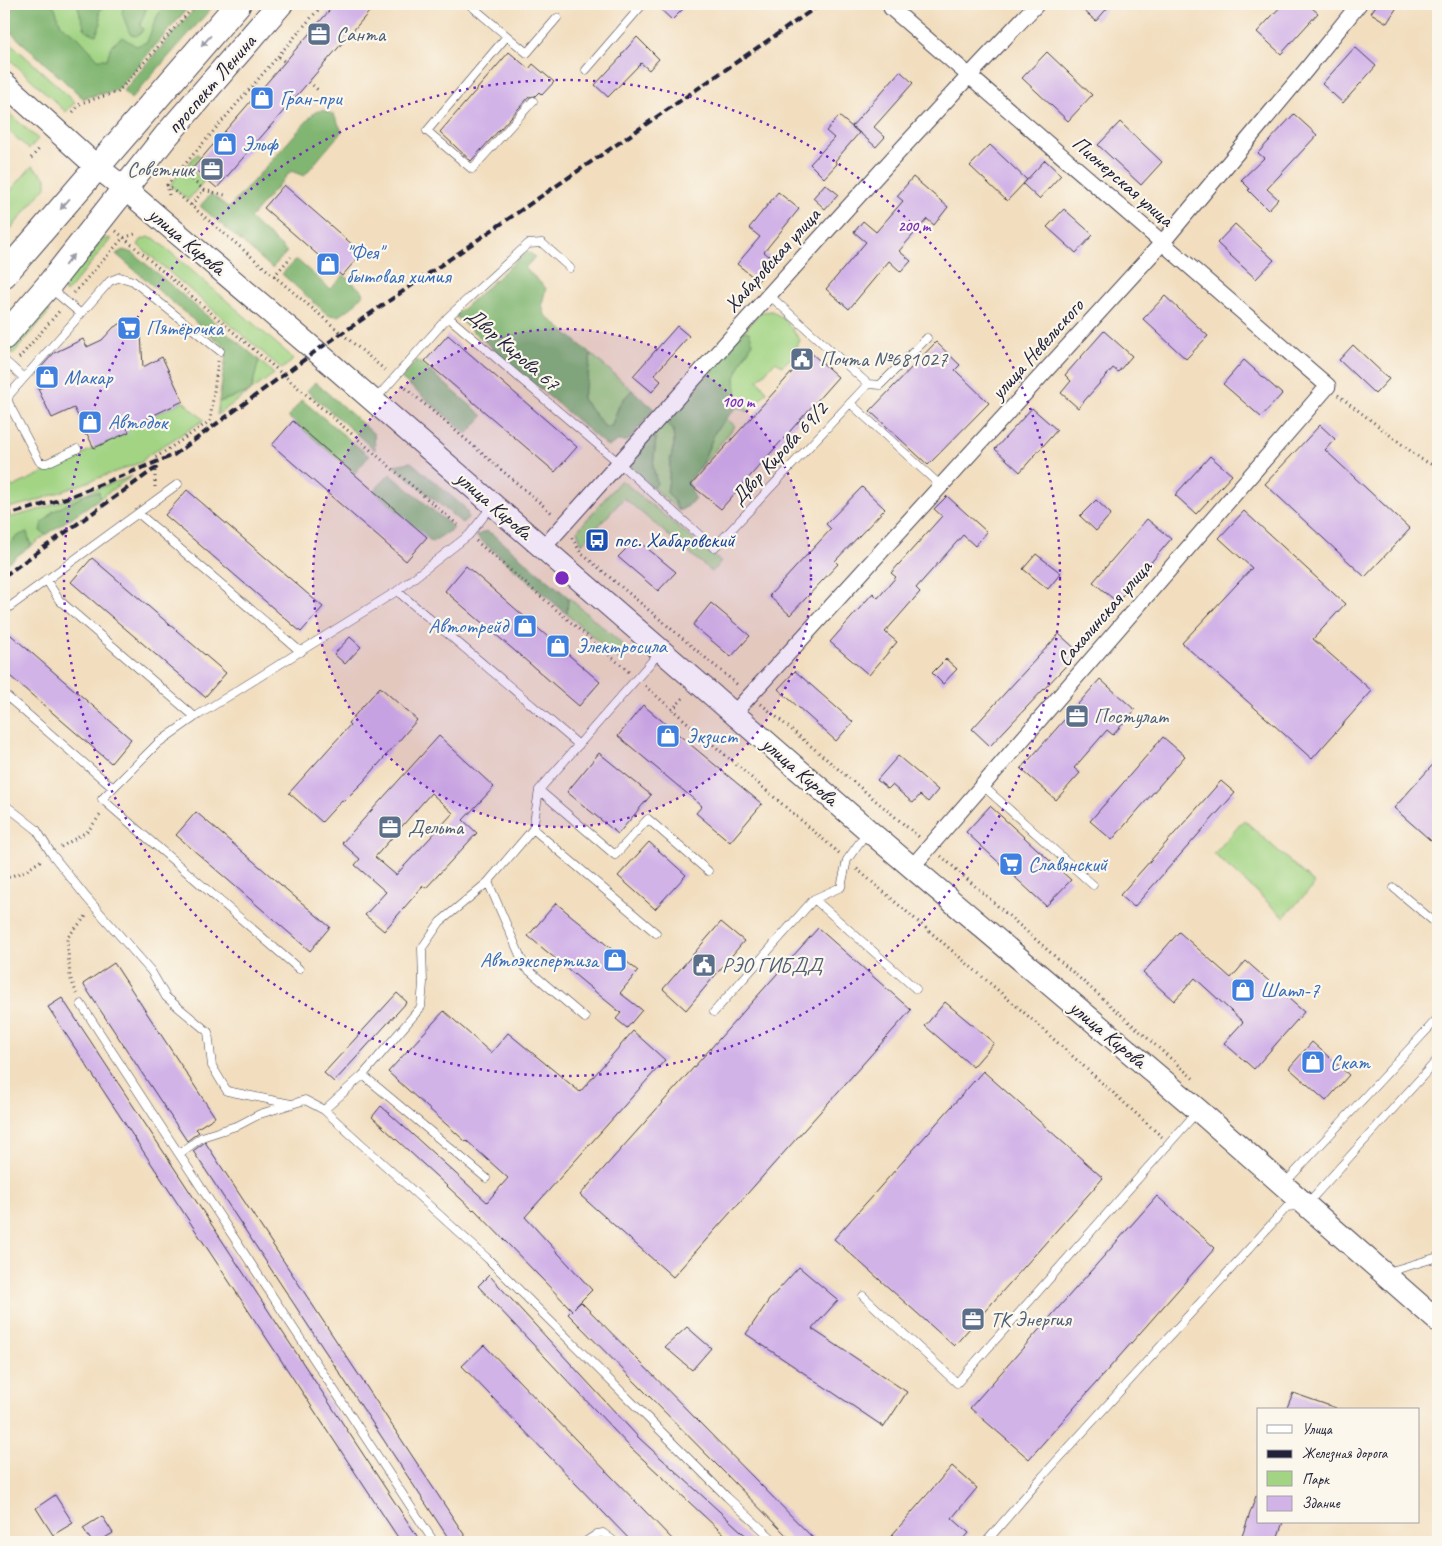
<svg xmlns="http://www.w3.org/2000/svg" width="1442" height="1546" viewBox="0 0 1442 1546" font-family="Caveat,sans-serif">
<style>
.green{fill:#a2d484;stroke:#627b60}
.forest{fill:#81b672;stroke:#526c56}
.building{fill:#d2b3e8;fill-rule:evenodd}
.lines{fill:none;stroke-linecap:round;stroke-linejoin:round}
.lane-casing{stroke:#413e4f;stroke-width:9}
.street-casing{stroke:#413e4f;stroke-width:17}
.secondary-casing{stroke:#413e4f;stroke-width:24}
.primary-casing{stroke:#413e4f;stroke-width:27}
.path{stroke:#413e4f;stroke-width:3;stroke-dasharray:1 4;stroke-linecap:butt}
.lane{stroke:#fff;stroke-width:8}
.street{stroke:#fff;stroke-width:15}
.secondary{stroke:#fff;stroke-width:22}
.primary{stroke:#fff;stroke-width:25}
.rail{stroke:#22223b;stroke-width:4;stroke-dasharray:8 4;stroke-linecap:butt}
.oneway{fill:#9c9ca7}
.ring{fill:none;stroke:#7b2cbf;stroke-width:2.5;stroke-dasharray:2.5 5}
.labels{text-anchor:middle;stroke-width:4.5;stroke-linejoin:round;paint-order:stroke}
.service-label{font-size:21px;fill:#4e5e75;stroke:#fbf7ec;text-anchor:start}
.street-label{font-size:21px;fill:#22223b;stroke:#fbf7ec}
.shop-label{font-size:21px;fill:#366cbe;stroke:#fbf7ec;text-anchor:start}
.transit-label{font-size:21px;fill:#164399;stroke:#fbf7ec;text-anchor:start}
.centre{fill:#7b2cbf;stroke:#fbf7ec;stroke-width:2.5}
.ring-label{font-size:15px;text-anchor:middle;font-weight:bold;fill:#7b2cbf;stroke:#fbf7ec;stroke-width:4.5;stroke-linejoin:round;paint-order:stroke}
</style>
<rect width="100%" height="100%" fill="#fbf7ec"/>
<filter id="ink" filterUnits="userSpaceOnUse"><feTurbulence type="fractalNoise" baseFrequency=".02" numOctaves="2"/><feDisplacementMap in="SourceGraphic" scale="10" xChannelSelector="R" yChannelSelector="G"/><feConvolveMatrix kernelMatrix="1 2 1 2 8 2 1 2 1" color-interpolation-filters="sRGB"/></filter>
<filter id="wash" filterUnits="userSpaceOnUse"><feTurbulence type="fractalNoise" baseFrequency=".0096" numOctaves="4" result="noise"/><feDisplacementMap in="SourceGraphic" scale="20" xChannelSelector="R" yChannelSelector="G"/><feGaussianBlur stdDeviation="1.12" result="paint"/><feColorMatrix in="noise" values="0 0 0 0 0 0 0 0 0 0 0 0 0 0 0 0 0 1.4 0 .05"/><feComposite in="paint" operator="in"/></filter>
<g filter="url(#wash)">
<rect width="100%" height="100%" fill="#f2debf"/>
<!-- green -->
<path class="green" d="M4 4H191L117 90 83 98 4 26Z
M4 37 75 102 66 112 4 54Z
M4 109 38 139 29 149 4 127Z
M197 154 200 156 190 169 204 181 188 200 170 185Z
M32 166 46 178V187L4 237V198Z
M148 237 154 238 292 357V361L282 369 138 245 141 240Z
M108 238 111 239 66 293 64 290V284L102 240Z
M42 309 50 311 12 355 10 345Z
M772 311 786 321 800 340 793 356 782 366 776 361 758 380 767 392 748 412 737 407 735 377 744 357 753 343 744 331 761 312Z
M591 354 632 390 620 403 611 427H605L582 399 587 381Z
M259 360 274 374 217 415 219 402 251 391Z
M183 401 204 420 147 456 142 462 33 502 4 509V479L13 487 128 432 127 428Z
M726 418 735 426 700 468 716 430Z
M664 419 673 429 674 444 670 462 669 479 667 492 674 501 679 511 653 488 657 484 653 467 656 439 650 435Z
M132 476 100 498 99 492 89 493 52 512 40 531 46 535 31 546 30 539 16 536 9 545 4 549V519L35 511Z
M621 480 721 562 712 572 624 498 582 544 577 531Z
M568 597 622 644C626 651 626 655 622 662L567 614Z
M1244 820 1315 884 1284 917 1214 854Z"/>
<!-- forest -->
<path class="forest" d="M4 4H51L55 8 61 25 77 36 98 59H107L111 46 122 37 136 46 147 42 157 16 166 4H191L117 90 83 98 4 26Z
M78 4H105L99 12 101 23 96 35 85 30C83 21 78 12 78 4Z
M124 4H152L147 7 140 25 143 29 141 33 136 36 130 34 122 13Z
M199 4H215L131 99 123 91Z
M323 110 334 115 342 131 304 176 291 171 250 218 287 252 272 268 200 206 211 194 229 208 315 112Z
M123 250 133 253 259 360 251 391 219 402 227 349 116 254Z
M529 252 535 257 525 268 546 288 542 304 545 315 591 354 587 381 582 399 605 427H611L620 403 632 390 654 409 628 441H617L608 447 455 316 517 260Z
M296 259 330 289 344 275 364 293 352 307 338 316 328 315 282 274Z
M743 331 749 332 753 343 744 357 735 377 737 407 716 430 700 468 688 482 695 498 688 506 679 511 674 501 667 492 669 479 670 462 674 444 673 430 664 419Z
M417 360 483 416 467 434 401 378Z
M315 382 374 434 375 450 307 391Z
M302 400 369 456 355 473 288 417Z
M650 435 656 438 653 467 657 484 653 488 624 463Z
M411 462 464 507 467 512 468 518 462 523 393 465Z
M390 474 454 528 432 542 374 491Z
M99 492 100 498 46 535 40 531 42 523 49 517 52 512 89 493Z
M486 531 494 535 568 597 567 614 476 536Z
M27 532 31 546 4 565V549C15 541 12 537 27 532Z"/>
<g id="blocks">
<!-- building -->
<path class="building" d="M335 4H376L217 188 193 168Z
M655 4H688L672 20Z
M1076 4H1111L1096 21Z
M1283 4H1307L1318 13 1281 54 1257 32Z
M1377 4H1399L1387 23 1371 13Z
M637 37 659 59 649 70 641 63 608 97 595 85 622 56 621 55Z
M1355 47 1376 66 1343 103 1322 84Z
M509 52 529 69 533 64 554 82 542 95 539 92 535 96 529 97 471 161 440 132Z
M1047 52 1092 95 1068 121 1022 78Z
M900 71 913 83 874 127 885 137 876 147 852 126Z
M1294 114 1317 135 1267 189 1278 199 1268 210 1248 190 1250 189 1241 180 1264 158 1258 153Z
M839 116 859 133 835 161 837 164 824 178 810 164 834 138 826 131Z
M1120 122 1162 162 1141 185 1098 145Z
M990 145 1027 180 1007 201 970 166Z
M1045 160 1061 175 1039 199 1023 184Z
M913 177 948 207 934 225 927 219 899 251 911 261 901 272 889 261 849 309 826 289 866 242 854 232 863 221 876 232 903 201 897 196Z
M825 184 838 194 825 209 813 198Z
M284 185 362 253 342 276 264 208Z
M778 192 799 209 764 252 775 261 758 281 737 264 760 237 749 228Z
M1064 209 1093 235 1076 253 1047 227Z
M1235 224 1274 260 1256 279 1217 243Z
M1165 296 1208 336 1186 359 1143 319Z
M124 322 135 325 141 334 143 367 162 357 183 401 127 428 129 432 94 448 74 408 52 418 38 389 44 386 37 372 54 353 83 339 87 347 102 340 114 327Z
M677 326 689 336 654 375 661 381 652 392 633 376Z
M1104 331 1132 356 1118 372 1113 368 1078 408 1061 393 1071 381 1065 375Z
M448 335 577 447 555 472 425 361Z
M936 342 960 365 955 370 989 403 928 465 870 411Z
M1353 345 1389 379 1375 394 1339 360Z
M810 352 838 377 721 509 691 485Z
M1244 360 1282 394 1261 417 1223 384Z
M1032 408 1057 430 1020 472 995 449Z
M293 421 427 537 406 561 272 445Z
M1320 425 1335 439 1325 450 1410 529 1365 577 1265 484Z
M1210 456 1232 475 1196 514 1175 495Z
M862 487 885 509 835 561 838 564 790 615 769 596 831 529 826 524Z
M187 490 323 607 301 632 165 515Z
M947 496 987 532 975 546 963 535 916 588 920 592 885 632 897 642 869 675 830 642 873 593 878 598 896 577 891 573 942 516 934 509Z
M1096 500 1111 514 1096 531 1080 516Z
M1244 511 1345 604 1313 639 1372 691 1312 759 1182 643 1252 568 1219 538Z
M1147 519 1171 539 1117 602 1093 582Z
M636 539 676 572 658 591 618 557Z
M1036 554 1061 573 1048 589 1023 569Z
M92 558 226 673 205 697 71 582Z
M466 566 600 682 579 706 445 591Z
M711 603 750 636 731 657 693 625Z
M4 629 131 739 111 763 4 671Z
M1059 634 1079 652 990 746 972 729Z
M350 637 361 647 345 664 334 654Z
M946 659 957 669 943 684 932 673Z
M795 671 853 722 836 741 778 689Z
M1100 679 1135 710 1113 735 1107 730 1074 768 1080 773 1056 800 1021 769Z
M380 687 417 720 364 781 344 801 342 800 322 822 289 793 350 725 348 723Z
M643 705 762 804 730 842 696 813 702 806 618 736Z
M439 736 494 787 463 820 477 833 426 888 423 886 384 931 365 915 386 892 355 865 360 859 342 843ZM431 793 453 813 396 875 375 857Z
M1163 737 1185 756 1112 840 1090 821Z
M599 753 651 795 618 834 567 792Z
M898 756 938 790 928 802 920 795 913 803 892 785 888 789 877 780Z
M1438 759V847L1394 808Z
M1221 781 1235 793 1134 907 1120 895Z
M990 806 1071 880 1046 906 966 832Z
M196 812 330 927 310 951 176 835Z
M649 842 686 875 655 909 618 876Z
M556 903 638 971 620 993 642 1010 627 1028 616 1019 621 1013 528 936Z
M721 922 744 941 686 1010 663 989Z
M818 928 911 1010 673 1277 580 1195Z
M1179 932 1231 978 1246 961 1304 1012 1254 1069 1224 1043 1243 1022 1195 978 1174 1001 1143 973Z
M114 963 215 1117 196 1129 199 1132 187 1141 83 984Z
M397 993 407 1002 334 1082 324 1073Z
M62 998 421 1542H401L48 1007Z
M945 1002 994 1043 973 1067 925 1026Z
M444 1011 491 1053 508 1033 580 1092 633 1031 665 1060 525 1217 592 1290 574 1308 581 1302 817 1542H793L568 1314 572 1310 474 1209 473 1210 372 1117 381 1106 487 1202 508 1178 467 1141 466 1142 388 1072Z
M1312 1042 1349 1075 1326 1101 1289 1068Z
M983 1071 1103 1178 954 1346 834 1239Z
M205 1142 469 1542H451L195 1154 193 1151Z
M1157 1196 1215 1248 1029 1459 970 1408Z
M799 1267 838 1300 812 1329 907 1392 884 1427 746 1334 769 1300Z
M489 1275 639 1438 753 1542H732L630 1447 478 1286Z
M687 1327 711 1348 692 1370 665 1347Z
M484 1345 675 1542H632L462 1366Z
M1293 1393 1336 1408V1410H1286Z
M952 1466 977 1488 952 1518 969 1533 961 1542H886Z
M55 1495 73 1523 53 1535 36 1508Z
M1256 1496H1258V1522H1283L1276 1542H1240Z
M102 1516 113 1533 98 1542H92L83 1528Z"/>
</g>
</g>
<g filter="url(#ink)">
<use href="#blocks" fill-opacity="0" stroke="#413e4f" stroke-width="1"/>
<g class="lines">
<!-- lane casing -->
<g class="lane-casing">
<path id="lane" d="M469 4 527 53 557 18
M507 36 427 131 472 169 533 101
M586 70 643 4
M50 288 81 314
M448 317 528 244 542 243 570 268
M4 360 24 378
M868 384 880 385 927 338
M375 400 448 317 618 462 714 548 868 384 769 295
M850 403 941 486
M77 449 47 463H43L39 461 11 408 8 401 9 395 110 281 120 277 133 281 220 351
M138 513 301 652
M46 579 59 600 195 717
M397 591 579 745
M4 611 178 484
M4 694 113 788
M982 785 1093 885
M539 790 615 855 648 819 708 871
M4 804 36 829 51 853 86 897 151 971 166 997 208 1032 212 1066 227 1091 291 1104
M533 829 488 882 525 967 585 1018
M1394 888 1438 925
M814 899 916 989
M656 933 533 829 539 790 660 652
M299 969 102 799 158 743 195 717 397 591 469 535 492 506
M81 1004 179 1154
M714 1012 814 899 841 887 847 860 867 832
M363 1075 324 1110 488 1259 727 1497 776 1542
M324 1110 305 1100 260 1114 239 1125 202 1137 179 1154 434 1542
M486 1178 363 1075 421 1007 423 983 422 948 440 922 488 882
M1285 1183 1438 1018
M1388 1272 1438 1257
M863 1296 957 1383 1197 1112
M585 1542 597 1534 603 1533 615 1542
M986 1542 1042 1477 1287 1207 1306 1205 1438 1059"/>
</g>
<!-- street casing -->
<g class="street-casing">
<path id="street" d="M891 8 1328 386 912 867
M543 548C707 365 868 181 1037 4
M734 713 1162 243 1306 70 1359 4"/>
</g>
<!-- secondary casing -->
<g class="secondary-casing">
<path id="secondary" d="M4 83 97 167 124 188 316 351 869 831 1198 1110 1438 1321"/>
</g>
<!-- primary casing -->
<g class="primary-casing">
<path id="primary" d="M4 275 238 4
M4 337 48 286 166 136 280 4"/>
</g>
<!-- path -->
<path class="path" d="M279 57 285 62
M309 82 318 90
M73 112 81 103 118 92 196 4
M31 158 40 148
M181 170 204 190
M167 185 386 371
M169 195 167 185 323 4
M191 205 204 190 225 195
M116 231 460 527
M274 276 291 257
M74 293 123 238 138 233
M19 358 61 309
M402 385 553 514
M1338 395 1421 459 1438 468
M155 487V458L210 421 218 361
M572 538 581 553 739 686
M476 541 629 672
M645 686 839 853
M761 704 919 837
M672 710 685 696
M61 847 88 831 101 814
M941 856 1195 1080
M857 869 1028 1016 1162 1137
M4 879 27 870 43 859
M77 994 70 977 67 938 88 914"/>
<!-- lane -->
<use href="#lane" class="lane"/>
<!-- street -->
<use href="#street" class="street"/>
<!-- secondary -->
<use href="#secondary" class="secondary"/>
<!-- primary -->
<use href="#primary" class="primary"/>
<!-- rail -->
<path class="rail" d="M4 516 66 498 174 455 316 351 821 4
M4 576 160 465"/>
</g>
<!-- one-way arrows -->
<defs><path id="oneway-solid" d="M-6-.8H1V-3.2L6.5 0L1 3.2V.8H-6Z" transform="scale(1.25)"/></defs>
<g class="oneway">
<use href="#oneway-solid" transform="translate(206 41) rotate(131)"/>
<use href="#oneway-solid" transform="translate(65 204) rotate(131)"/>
<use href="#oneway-solid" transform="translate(69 260) rotate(-51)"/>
</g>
</g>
<!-- distance rings -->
<circle cx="562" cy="578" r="249" fill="#7b2cbf" fill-opacity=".12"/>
<g class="ring">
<circle cx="562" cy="578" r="249"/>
<circle cx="562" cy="578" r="498"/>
</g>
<!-- icons -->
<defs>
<g id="office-square" transform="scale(1.25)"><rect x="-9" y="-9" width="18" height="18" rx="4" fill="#5c6f8a" stroke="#fbf7ec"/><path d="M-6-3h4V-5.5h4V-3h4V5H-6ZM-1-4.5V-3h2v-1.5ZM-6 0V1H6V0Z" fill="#fff"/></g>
<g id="shop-square" transform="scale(1.25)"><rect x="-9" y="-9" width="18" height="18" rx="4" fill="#3f7fe0" stroke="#fbf7ec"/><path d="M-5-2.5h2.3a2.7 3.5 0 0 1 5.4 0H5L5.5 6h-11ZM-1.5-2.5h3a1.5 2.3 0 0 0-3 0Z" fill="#fff"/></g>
<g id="supermarket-square" transform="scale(1.25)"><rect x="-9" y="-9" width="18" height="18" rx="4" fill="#3f7fe0" stroke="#fbf7ec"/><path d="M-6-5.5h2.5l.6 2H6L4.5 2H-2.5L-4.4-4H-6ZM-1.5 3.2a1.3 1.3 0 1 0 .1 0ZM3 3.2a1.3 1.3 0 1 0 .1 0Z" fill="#fff"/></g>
<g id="civic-square" transform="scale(1.25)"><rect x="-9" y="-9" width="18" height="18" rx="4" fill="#5c6f8a" stroke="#fbf7ec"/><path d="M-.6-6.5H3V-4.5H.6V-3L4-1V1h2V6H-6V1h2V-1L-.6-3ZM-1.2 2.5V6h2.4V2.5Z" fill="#fff"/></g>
<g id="bus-square" transform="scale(1.25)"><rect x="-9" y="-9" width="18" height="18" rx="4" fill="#1a4fb4" stroke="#fbf7ec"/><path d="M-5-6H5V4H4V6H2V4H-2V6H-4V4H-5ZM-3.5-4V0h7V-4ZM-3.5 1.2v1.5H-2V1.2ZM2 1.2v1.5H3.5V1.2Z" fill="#fff"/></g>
</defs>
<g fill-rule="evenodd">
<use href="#office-square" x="319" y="34"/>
<use href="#shop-square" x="262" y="98"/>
<use href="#shop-square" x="225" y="144"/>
<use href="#office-square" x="212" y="169"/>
<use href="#shop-square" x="328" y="264"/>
<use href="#supermarket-square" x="129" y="328"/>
<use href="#civic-square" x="802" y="359"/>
<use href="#shop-square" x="47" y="377"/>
<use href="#shop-square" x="90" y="422"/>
<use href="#bus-square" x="597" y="540"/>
<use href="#shop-square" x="525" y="626"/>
<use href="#shop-square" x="558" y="646"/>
<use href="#office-square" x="1077" y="716"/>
<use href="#shop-square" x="668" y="736"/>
<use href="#office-square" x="390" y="827"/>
<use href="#supermarket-square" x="1011" y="864"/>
<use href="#shop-square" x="615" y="960"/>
<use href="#civic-square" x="704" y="965"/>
<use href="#shop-square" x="1243" y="990"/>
<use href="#shop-square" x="1313" y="1062"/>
<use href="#office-square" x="973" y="1319"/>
</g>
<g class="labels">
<!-- service labels -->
<g class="service-label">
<text x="336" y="41">Санта</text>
<text x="194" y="176" text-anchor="end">Советник</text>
<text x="820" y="366">Почта №681027</text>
<text x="1094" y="723">Постулат</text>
<text x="408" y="834">Дельта</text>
<text x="722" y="972">РЭО ГИБДД</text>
<text x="990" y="1326">ТК Энергия</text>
</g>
<!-- street labels -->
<g class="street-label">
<text transform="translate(211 84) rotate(-49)" y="7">проспект Ленина</text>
<text transform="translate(1123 181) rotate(41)" y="7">Пионерская улица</text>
<text transform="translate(187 241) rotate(40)" y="7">улица Кирова</text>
<text transform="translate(772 260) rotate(-48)" y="7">Хабаровская улица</text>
<text transform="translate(513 349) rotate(41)" y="7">Двор Кирова 67</text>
<text transform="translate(1037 349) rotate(-48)" y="7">улица Невельского</text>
<text transform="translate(779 453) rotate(-47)" y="7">Двор Кирова 69/2</text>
<text transform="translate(494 505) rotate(41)" y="7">улица Кирова</text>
<text transform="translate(1104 613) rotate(-49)" y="7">Сахалинская улица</text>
<text transform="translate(800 771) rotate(41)" y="7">улица Кирова</text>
<text transform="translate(1108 1034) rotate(40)" y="7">улица Кирова</text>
</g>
<!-- shop labels -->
<g class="shop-label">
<text x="280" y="105">Гран-при</text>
<text x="242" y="151">Эльф</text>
<text x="346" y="259">"Фея"<tspan x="346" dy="24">бытовая химия</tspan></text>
<text x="146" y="335">Пятёрочка</text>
<text x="64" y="384">Макар</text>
<text x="108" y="429">Автодок</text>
<text x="508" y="633" text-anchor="end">Автотрейд</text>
<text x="576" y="653">Электросила</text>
<text x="686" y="743">Экзист</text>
<text x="1028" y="871">Славянский</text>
<text x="598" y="967" text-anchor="end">Автоэкспертиза</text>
<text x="1260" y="997">Шатл-7</text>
<text x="1330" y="1069">Скат</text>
</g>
<!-- transit labels -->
<g class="transit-label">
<text x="614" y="547">пос. Хабаровский</text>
</g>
</g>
<circle cx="562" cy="578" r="8" class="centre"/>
<g class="ring-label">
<text x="914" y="231">200 m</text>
<text x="738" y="407">100 m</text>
</g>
<!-- margin -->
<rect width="1442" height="1546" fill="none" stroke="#fbf7ec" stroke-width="20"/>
<!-- legend -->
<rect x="1257" y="1408" width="162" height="115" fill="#fbf7ec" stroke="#a4a2a5"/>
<rect x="1267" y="1425" width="25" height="8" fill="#ffffff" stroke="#a4a2a5"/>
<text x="1302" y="1434" font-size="15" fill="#22223b">Улица</text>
<rect x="1267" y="1450" width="25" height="8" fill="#22223b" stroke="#a4a2a5"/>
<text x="1302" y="1458" font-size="15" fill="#22223b">Железная дорога</text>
<rect x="1267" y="1471" width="25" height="15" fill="#a2d484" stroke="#a4a2a5"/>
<text x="1302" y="1484" font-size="15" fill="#22223b">Парк</text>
<rect x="1267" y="1496" width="25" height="15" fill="#d2b3e8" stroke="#a4a2a5"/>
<text x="1302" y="1508" font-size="15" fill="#22223b">Здание</text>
</svg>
